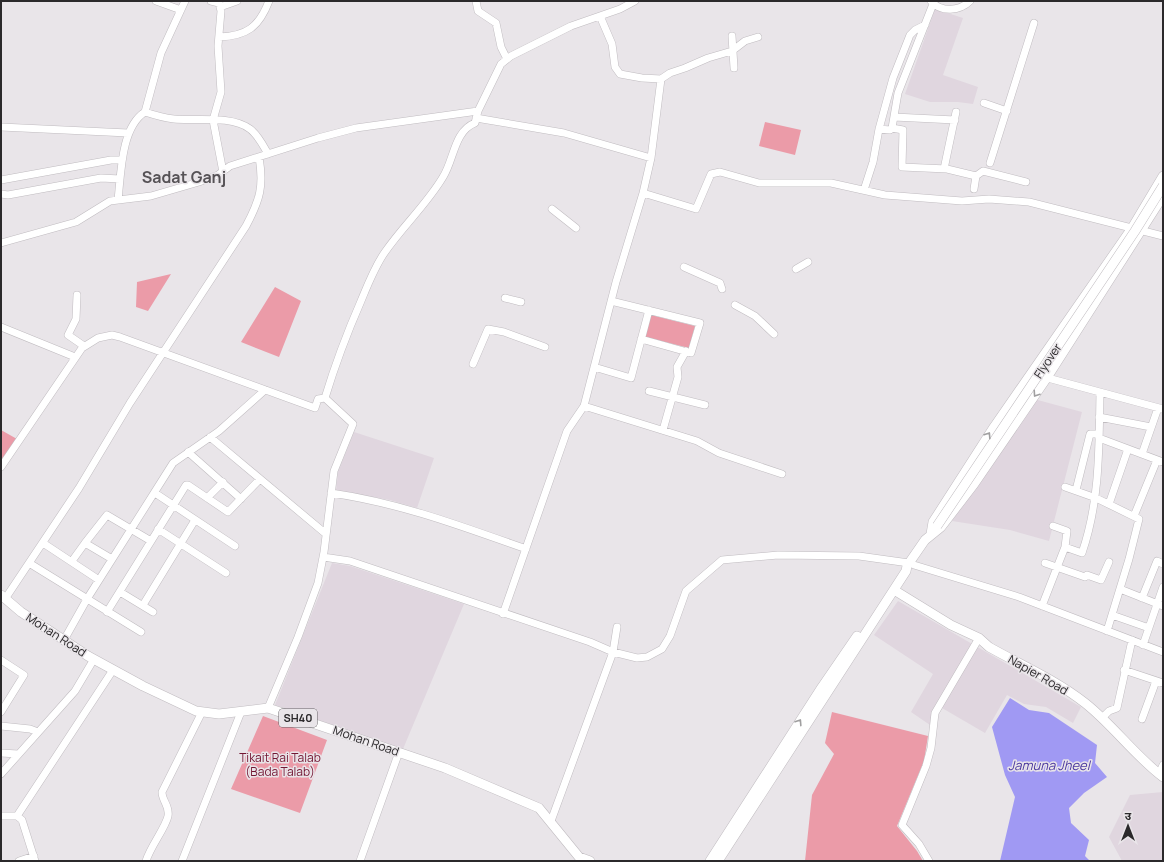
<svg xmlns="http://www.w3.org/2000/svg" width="1164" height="862" viewBox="0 0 1164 862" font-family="Manrope,'Noto Sans Devanagari',sans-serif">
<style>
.built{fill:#e0d6df}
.green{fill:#eb9ba8}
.water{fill:#a099f3}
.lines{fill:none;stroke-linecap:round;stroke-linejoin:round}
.minor-casing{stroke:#c0bcc0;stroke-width:8}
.major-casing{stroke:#c0bcc0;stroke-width:10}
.minor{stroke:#fff;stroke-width:7}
.major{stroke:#fff;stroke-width:9}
.major-bridge-casing{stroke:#c0bcc0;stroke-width:10;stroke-linecap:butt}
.major-bridge{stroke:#fff;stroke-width:9}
.oneway{stroke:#a09fa0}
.labels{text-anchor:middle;stroke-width:3;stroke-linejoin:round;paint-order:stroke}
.shield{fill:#e9e5e9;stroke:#646164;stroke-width:1}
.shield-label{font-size:11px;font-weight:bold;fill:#2b292b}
.street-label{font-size:12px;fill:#2b292b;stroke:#e9e5e9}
.park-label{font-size:12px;fill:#731633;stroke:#e9e5e9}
.water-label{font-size:13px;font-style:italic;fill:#4c39a0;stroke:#e9e5e9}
.district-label{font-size:16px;font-weight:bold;fill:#565256;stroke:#e9e5e9}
</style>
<rect width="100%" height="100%" fill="#e9e5e9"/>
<!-- built -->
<path class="built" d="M935 9 963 18 943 75 978 87 973 104 958 102H930L905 94Z
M1034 399 1082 412 1049 541 1010 530 952 521Z
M354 432 434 458 417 508 390 500 336 491 338 472Z
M332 563 350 566 464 604 403 749 275 705Z
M898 601 1081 707 1073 723 1046 707 1024 704 1007 695 985 733 942 708 930 725 911 712 933 674 874 635Z
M1163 792V861H1122L1109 837 1130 795Z"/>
<!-- green -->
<path class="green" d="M765 122 801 130 795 155 759 146Z
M171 274 148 311 136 307 137 282Z
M275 287 301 301 279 357 241 342Z
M651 315 695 326 689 348 645 337Z
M1 430 17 439 2 459 1 458Z
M832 712 928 736 924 761 897 826 917 851 923 861H805L812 795 834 754 825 743Z
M263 716 327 740 300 813 231 789Z"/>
<!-- water -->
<path class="water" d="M1010 698 1029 710 1049 713 1097 745 1095 763 1107 777 1084 793 1069 808 1071 823 1089 840 1085 856 1090 861H1000L1015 797 1005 775 992 727Z"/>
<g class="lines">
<!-- minor casing -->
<g class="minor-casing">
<path id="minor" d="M156 1 181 10
M185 1 161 53 145 112C154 115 164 118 174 119 196 121 232 115 250 129 258 135 263 145 268 154
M211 1 219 3 221 11 218 46 221 92 213 120 223 172
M476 1 478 11 496 23 501 47 507 59
M931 1C941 13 960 11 970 1
M220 7 237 1
M600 16 612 44 615 67 620 74 642 78 661 79 651 158 643 193 696 209 711 174 720 172 759 183H831L885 195 962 201 989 199 1029 202 1163 236
M732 36 734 68
M219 37C247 36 259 27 269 1
M661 79 670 73 685 68 708 58 732 51 745 41 758 37
M984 103 1007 111
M894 117 955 120
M476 118 564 133 651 158
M1 127 128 133
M892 128 903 130 902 167 947 169 976 176
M879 129 893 78 910 35 915 30 925 25
M990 163 1034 23
M944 169 956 112
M1 180 111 160H122
M974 189 976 176 983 171 1026 182
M864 190 873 162 879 129 890 130 892 128 898 93 933 4
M1 194 8 195 101 178 120 179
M118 200C121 174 121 127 145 112
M552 209 576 228
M1 243 76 222 110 201 151 196 199 182 218 175 230 166 318 138 356 128 478 111
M684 267 720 283 722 289
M796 269 808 262
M77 295 76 319 68 335 84 346
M505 298 521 302
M611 301 700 323 691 353 641 339
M735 305 755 316 774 334
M1 327 75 357
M473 364 488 329 504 332 545 347
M594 367 631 378 649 310
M1044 377 1163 409
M649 391 705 405
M584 406 697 441 719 453 782 474
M1099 417 1151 427
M663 430 678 377 677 367 686 351
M210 437 326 534
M1099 438 1163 462
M188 452 241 499
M1142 454 1158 408
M1 467 82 348 98 338 112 335 120 337 315 408 318 399 325 398
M1065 487 1096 498 1139 519 1129 559 1107 631
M1076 490 1090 434H1099
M155 493 235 546
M331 493C400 503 461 526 526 549
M207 498 223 482
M1109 504 1128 449
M1134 516 1157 460
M1053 526 1067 531 1065 547
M158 529 226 573
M43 543 99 580
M323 557 350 561 590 642 613 652 637 658 647 657 662 649 670 636 686 591 722 560 778 555 859 556 909 563
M112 559 85 543 107 515 151 541
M72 561 85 543
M29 563 141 632
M1045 563 1085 577 1087 575 1101 580 1109 562
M914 565 1019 597 1163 652
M1120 589 1163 606
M120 592 153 612
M1142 598 1157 561 1163 564
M5 599 79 488 130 403 246 226C260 200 264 186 259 157
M143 605 195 520
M1042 606 1065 547 1082 553C1100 501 1099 447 1100 393
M107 612 186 485H188L228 512 260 479
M503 614 567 431 584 406 616 282 643 193
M1112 615 1149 628
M64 640 87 599 173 463 219 431 265 390
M1143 645 1163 587
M1 660 24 675 1 712
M1124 670 1163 683
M268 708 298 637 318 583 324 552 334 471 353 424 325 398C335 365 347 333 361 301 368 284 375 266 385 252 403 226 427 204 443 177 454 160 454 131 475 123L478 111 501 64 511 56 571 26 620 9 635 1
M1102 718 1109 711 1117 708 1132 640
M1142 719 1156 681
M1 726 30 729 38 732
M1 753 18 754
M1 774 75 691 94 659
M1159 774 1163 765
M1 816H17L22 820 35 861
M17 816 113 670
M551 821 613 652 617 627
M19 861 34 856
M146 861C150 847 166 827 168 816 170 806 162 801 162 792L202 712
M182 861 241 712
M360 861 399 752
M929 861 919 844 902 825 926 766 931 748 935 713 979 638"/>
</g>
<!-- major casing -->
<g class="major-casing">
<path id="major" d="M931 534 933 522 994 427 1132 228 1163 176
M894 590 951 625 979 638 989 647C1021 665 1056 680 1085 703 1113 725 1134 755 1163 777
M1 595 21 612 88 656 143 686 196 711 219 714 268 708 445 768 539 808 579 857 590 861
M710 861 822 687 857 636
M718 861 906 571 907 566 925 540 941 527 974 484 1046 379 1163 196"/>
</g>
<!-- minor -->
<use href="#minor" class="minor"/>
<!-- major -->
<use href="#major" class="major"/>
<!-- major-bridge casing -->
<g class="major-bridge-casing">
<path id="major-bridge" d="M937 526 1135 231 1163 186"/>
</g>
<!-- major-bridge -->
<use href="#major-bridge" class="major-bridge"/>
</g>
<!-- one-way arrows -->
<defs><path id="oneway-chevron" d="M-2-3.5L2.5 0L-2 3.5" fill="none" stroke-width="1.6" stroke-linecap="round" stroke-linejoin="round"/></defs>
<g class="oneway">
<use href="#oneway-chevron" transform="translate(1036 394) rotate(124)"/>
<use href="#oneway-chevron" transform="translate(988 435) rotate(-57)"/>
<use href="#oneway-chevron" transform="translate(799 722) rotate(-57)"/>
</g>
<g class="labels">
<!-- shield labels -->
<rect class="shield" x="279" y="709" width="38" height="18" rx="3"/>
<g class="shield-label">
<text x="298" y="722">SH40</text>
</g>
<!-- street labels -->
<g class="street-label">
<text transform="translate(1048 361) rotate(-56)" y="4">Flyover</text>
<text transform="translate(56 635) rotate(33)" y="4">Mohan Road</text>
<text transform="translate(1038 675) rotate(30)" y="4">Napier Road</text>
<text transform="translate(366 741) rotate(19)" y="4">Mohan Road</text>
</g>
<!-- park labels -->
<g class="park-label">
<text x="280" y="762">Tikait Rai Talab<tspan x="280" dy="14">(Bada Talab)</tspan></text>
</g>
<!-- water labels -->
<g class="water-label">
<text x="1049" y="770">Jamuna Jheel</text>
</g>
<!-- district labels -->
<g class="district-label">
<text x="184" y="183">Sadat Ganj</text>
</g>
</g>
<!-- border -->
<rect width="1164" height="862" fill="none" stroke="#2b292b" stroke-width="4"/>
<!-- north arrow -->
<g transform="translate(1128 826)" stroke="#e9e5e9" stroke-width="3" paint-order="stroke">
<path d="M0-3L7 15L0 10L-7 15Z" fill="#2b292b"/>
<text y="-6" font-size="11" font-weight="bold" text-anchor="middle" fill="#2b292b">उ</text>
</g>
</svg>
